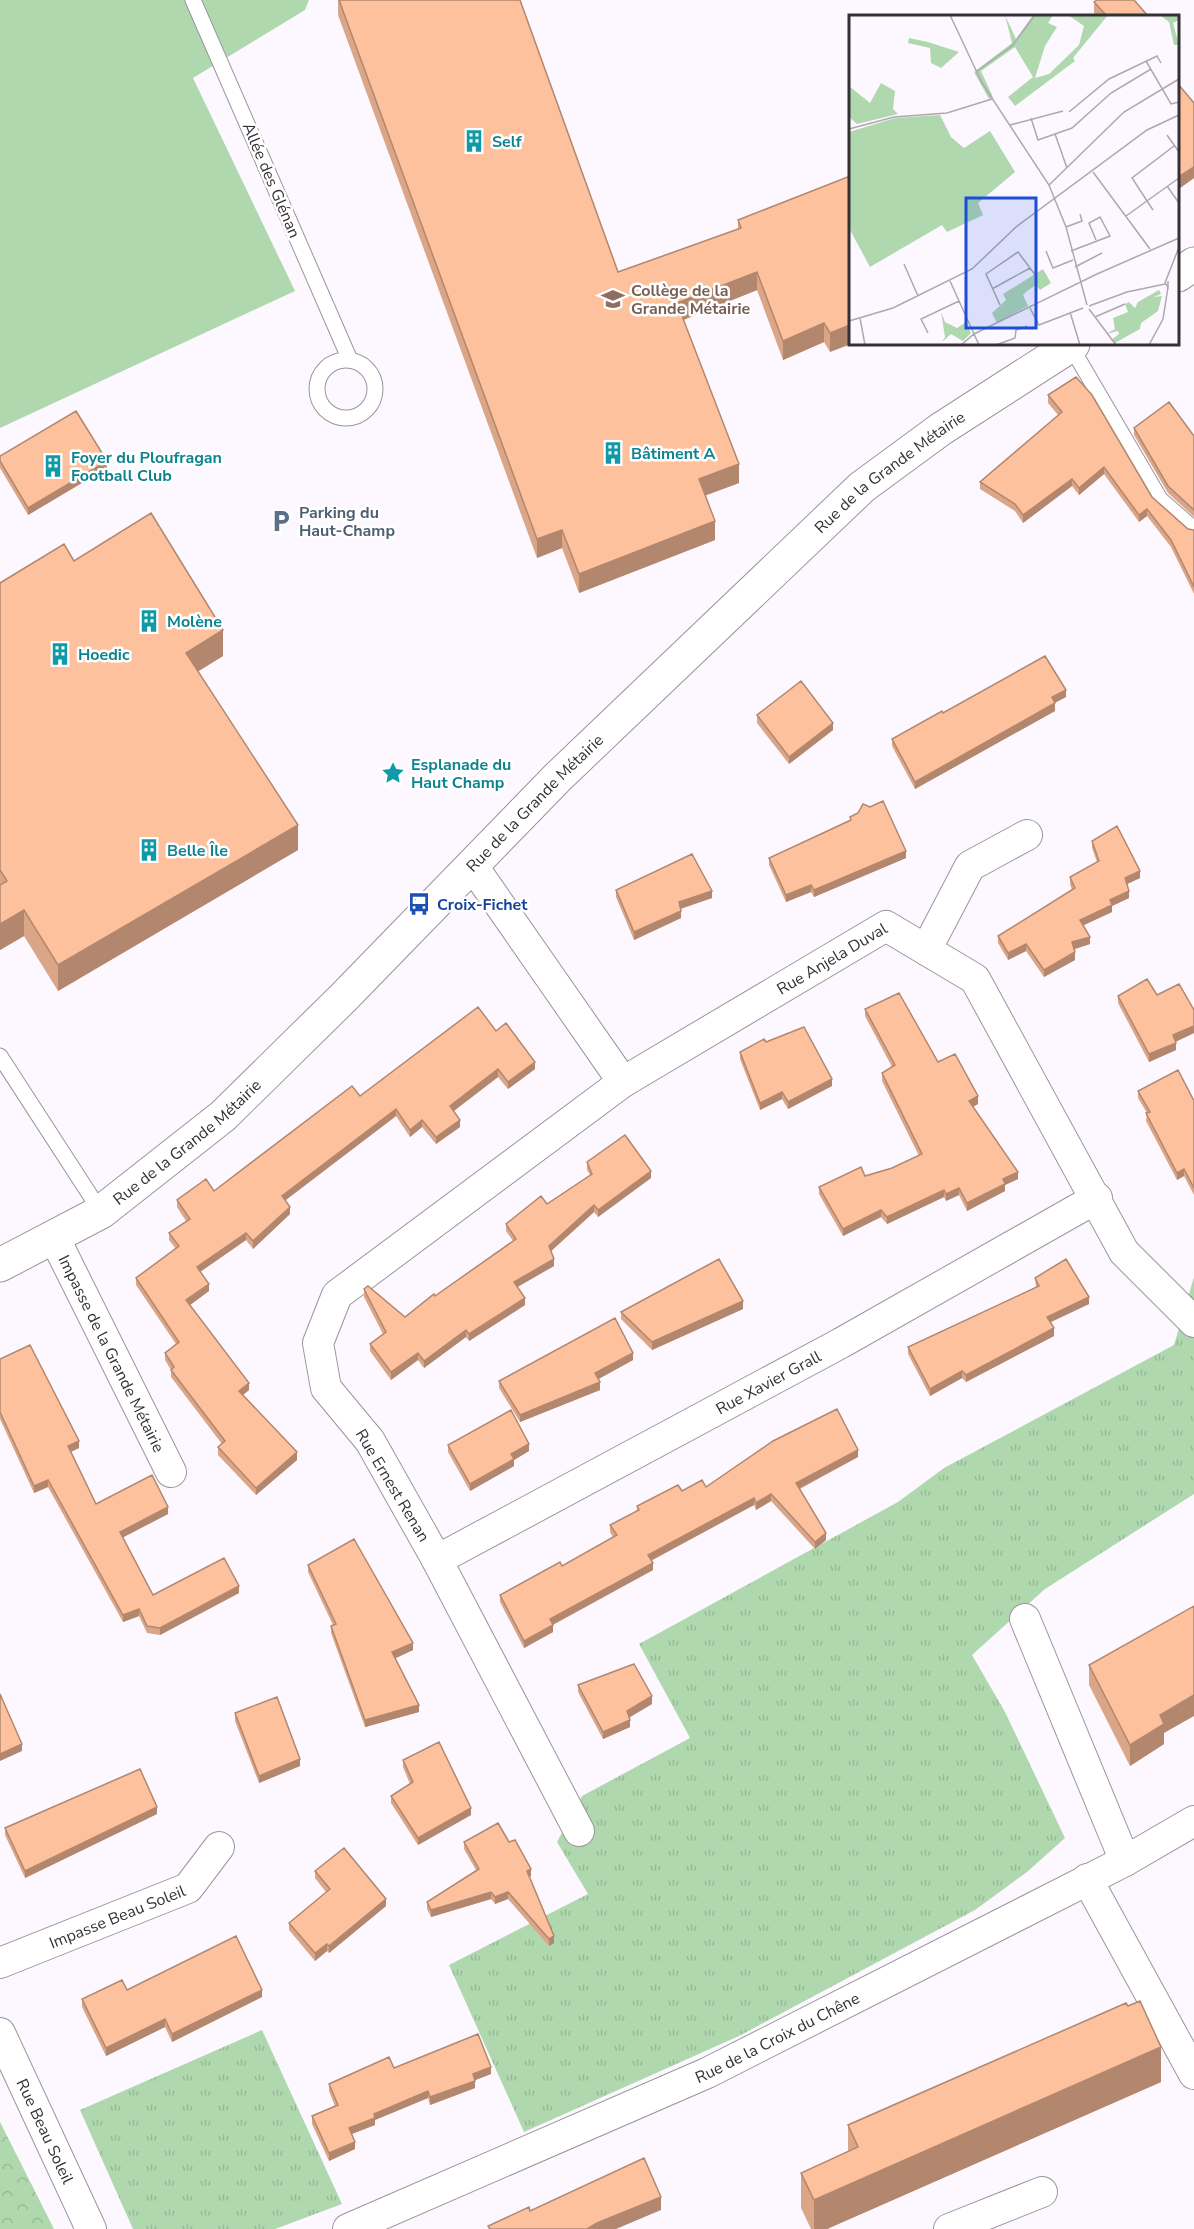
<svg xmlns="http://www.w3.org/2000/svg" width="1194" height="2229" viewBox="0 0 1194 2229" font-family="'Nunito Sans',sans-serif">
<style>
.grass{fill:url(#grass-tufts)}
.park{fill:url(#park-crowns)}
.pitch{fill:#afd8ae}
.lines{fill:none;stroke-linecap:round;stroke-linejoin:round}
.service-casing{stroke:#9a959c;stroke-width:17}
.minor-casing{stroke:#9a959c;stroke-width:32}
.secondary-casing{stroke:#9a959c;stroke-width:35}
.service{stroke:#fff;stroke-width:15}
.minor{stroke:#fff;stroke-width:30}
.secondary{stroke:#fff;stroke-width:33}
.wall{fill:#daa687}
.shaded-wall{fill:#b2876e}
.building{fill:#fec19d;stroke:#b2876e;stroke-width:1.5}
.labels{text-anchor:middle;stroke-width:5;stroke-linejoin:round;paint-order:stroke}
.culture-label{font-size:16px;font-weight:bold;fill:#0d838f;stroke:#fff;text-anchor:start}
.street-label{font-size:16px;fill:#333134;stroke:#fff}
.education-label{font-size:16px;font-weight:bold;fill:#785e54;stroke:#fff;text-anchor:start}
.service-label{font-size:16px;font-weight:bold;fill:#4e5e75;stroke:#fff;text-anchor:start}
.transit-label{font-size:16px;font-weight:bold;fill:#164399;stroke:#fff;text-anchor:start}
.inset-road{fill:none;stroke:#aca8ae;stroke-width:1.5}
.view{fill:#1d4ed8;fill-opacity:0.15;stroke:#1d4ed8;stroke-width:3}
.inset-edge{fill:none;stroke:#333134;stroke-width:3}
</style>
<defs>
<pattern id="grass-tufts" width="24" height="20" patternUnits="userSpaceOnUse" patternTransform="scale(1.5)"><rect width="24" height="20" fill="#afd8ae"/><path d="M3 7l-1-3M5 7V3M7 7l1-3M15 17l-1-3M17 17v-4M19 17l1-3" fill="none" stroke="#97ba96"/></pattern>
<pattern id="park-crowns" width="20" height="18" patternUnits="userSpaceOnUse" patternTransform="scale(1.5)"><rect width="20" height="18" fill="#afd8ae"/><path d="M2 6a3 3 0 1 1 6 0M12 15a3 3 0 1 1 6 0" fill="none" stroke="#97ba96"/></pattern>
</defs>
<rect width="100%" height="100%" fill="#fdf8ff"/>
<!-- grass -->
<path class="grass" d="M1194 1277V1494L1045 1589 972 1655 1005 1712 1065 1838 1027 1872 975 1910 739 2036 524 2132 449 1965 588 1894 557 1842 582 1796 690 1738 639 1644 898 1502 944 1468 1174 1345Z
M262 2030 342 2204 275 2229H133L80 2110Z"/>
<!-- park -->
<path class="park" d="M0 2122 54 2229H0Z"/>
<!-- pitch -->
<path class="pitch" d="M0 0H309L305 10 193 78 295 291 0 428Z"/>
<g class="lines">
<!-- service casing -->
<g class="service-casing">
<path id="service" d="M193 0 350 360
M1070 345 1160 499 1194 529
M317 389a29 29 0 1 1 58 0a29 29 0 1 1-58 0Z
M0 1056 101 1212"/>
</g>
<!-- minor casing -->
<g class="minor-casing">
<g id="minor">
<path d="M472 865 623 1082"/>
<path d="M926 950 970 866 1027 835"/>
<path id="s1" d="M54 1237 171 1472"/>
<path id="s2" d="M437 1560 841 1343 1097 1198"/>
<path d="M1025 1619 1125 1861"/>
<path id="s3" d="M579 1831 437 1560 370 1441 326 1388 318 1343 337 1295 623 1082 886 926 975 979 1124 1252 1194 1322"/>
<path d="M1087 1879 1194 2074"/>
<path id="s4" d="M0 1963 188 1888 219 1847"/>
<path id="s5" d="M0 2033 91 2229"/>
<path id="s6" d="M348 2229 707 2073 1125 1861 1194 1821"/>
<path d="M949 2229 1042 2192"/>
</g>
</g>
<!-- secondary casing -->
<g class="secondary-casing">
<g id="secondary">
<path d="M1178 275 1194 264"/>
<path id="s7" d="M0 1265 101 1212 223 1116 344 997 558 777 862 487 941 429 1073 344"/>
</g>
</g>
<!-- service -->
<use href="#service" class="service"/>
<!-- minor -->
<use href="#minor" class="minor"/>
<!-- secondary -->
<use href="#secondary" class="secondary"/>
</g>
<!-- wall -->
<path class="wall" d="M338 0H520L618 272 738 229V220L850 176 830 352 824 342 783 360 757 290 684 320 739 483 705 495 715 540 579 593 562 548 537 558 338 15Z
M1094 2 1148 16H1097L1094 13Z
M1178 84 1194 103V178L1180 188 1178 184Z
M1048 395 1152 497 1188 529 1194 530V594L1171 547 1147 516 1139 522 1104 474 1079 495 1072 486 1023 523 1015 511 980 489V482L1058 415 1048 403Z
M1134 428 1194 436V517L1168 493 1134 435Z
M0 456 107 468 28 515 0 468Z
M74 561 223 656 198 671 298 850 58 991 24 936 0 950V583Z
M1066 697 1055 703V711L915 789 892 746V739L943 713Z
M757 715 833 730 789 764 757 723Z
M850 817 906 858 814 897 811 892 786 902 769 865V858L850 820Z
M1092 841 1140 878 1127 884 1129 898 1112 906V912L1083 925 1090 944 1074 949 1075 960 1044 977 1026 951 1008 960 998 943V936L1072 890 1070 884V877L1097 862 1092 848Z
M616 890 712 898 681 909V918L634 940 616 897Z
M1157 995 1194 1010V1033L1175 1042 1176 1050 1149 1062 1118 1003V996Z
M865 1009 938 1062 978 1104 973 1107 1018 1179 1005 1185V1191L967 1211 959 1195 946 1201 944 1197 887 1224 881 1217 843 1236 819 1194V1187L865 1176 892 1168 919 1156 882 1081V1073L892 1067 865 1016Z
M496 1031 535 1069 508 1089 498 1077 453 1111 460 1127 436 1144 422 1127 410 1137 396 1116 285 1200 290 1214 253 1249 246 1240 200 1272 209 1291 190 1305 249 1390 243 1395 297 1460 256 1495 218 1455V1447L222 1444 171 1377V1370L165 1360V1353L176 1344 136 1285V1278L176 1249 169 1240V1233L186 1221 177 1207V1200L214 1191 360 1096Z
M766 1042 832 1086 788 1109 782 1099 760 1110 740 1059V1052Z
M1138 1091 1194 1101V1195L1184 1176 1177 1180 1146 1121 1147 1113 1138 1098Z
M587 1162 651 1178 598 1217 594 1212 551 1251 554 1266 517 1287 525 1305 469 1341 466 1337 424 1368 418 1360 391 1380 370 1351V1344L383 1334 364 1297V1289L405 1317 513 1241 506 1231V1224L547 1204 590 1175 587 1170Z
M1035 1278 1089 1304 1050 1322 1054 1336 966 1382 962 1378 930 1396 908 1354V1347L1036 1287Z
M743 1309 652 1350 621 1319V1312Z
M0 1359 79 1448 71 1452 96 1504 168 1514 123 1537 153 1595 239 1593 160 1635 147 1633 139 1616 123 1622 48 1487 34 1493 0 1419Z
M633 1360 598 1379 600 1390 520 1422 499 1388V1381Z
M448 1445 529 1451 514 1460V1466L470 1491 448 1452Z
M858 1457 800 1489 826 1540 815 1549 771 1501 756 1510 754 1505 651 1561 653 1570 553 1625V1632L524 1648 500 1602V1595L562 1566 613 1537 610 1532V1525L637 1511V1506L682 1491 706 1487Z
M308 1565 413 1650 395 1658 419 1712 365 1727 331 1633V1626L333 1625 308 1572Z
M1089 1665 1164 1733V1744L1130 1766 1089 1685Z
M578 1685 652 1704 629 1717 630 1727 603 1739 578 1692Z
M235 1713 300 1766 259 1783 235 1721Z
M403 1760 471 1815 418 1845 391 1803V1796L410 1784 403 1767Z
M157 1814 25 1878 5 1835V1828Z
M464 1842H509L531 1876 529 1877 554 1943 549 1946 508 1899 495 1904 491 1899 431 1917 427 1909V1902L476 1870 464 1849Z
M315 1871 386 1906 329 1953 327 1951 315 1961 289 1930V1923L326 1892 315 1878Z
M127 1990 262 1997 172 2042 165 2027 106 2056 82 2007V1999Z
M394 2068 491 2074 475 2080V2088L430 2105 428 2098 375 2120V2125L352 2134 355 2149 329 2161 312 2124V2116L335 2106 329 2091V2084Z
M1161 2082 827 2229H811L801 2208V2173L848 2152V2125Z"/>
<!-- shaded-wall -->
<path class="shaded-wall" d="M1194 167V178L1180 188V176Z
M757 272V290L677 322V303Z
M824 323V342L783 360V341Z
M850 325V344H851L830 352V333Z
M107 461V468L28 515V508Z
M739 464V483L699 498V479Z
M1104 467V474L1079 495V488Z
M1072 479V486L1023 523V515Z
M1147 509V516L1139 522V515Z
M715 521V540L579 593V574Z
M562 530V548L537 558V539Z
M223 630V656L186 679V653Z
M1066 690V697L1052 704V697Z
M1055 703V711L915 789V782Z
M833 723V730L789 764V757Z
M298 825V850L58 991V965Z
M906 851V858L814 897V890Z
M1140 871V878L1125 885V878Z
M811 885V892L786 902V895Z
M712 891V898L679 909V902Z
M1129 891V898L1112 906V912L1080 927V920L1110 900Z
M24 910V936L0 950V924Z
M681 911V918L634 940V932Z
M1090 937V944L1072 950V942Z
M1026 944V951L1008 960V953Z
M1075 952V960L1044 977V970Z
M1194 1026V1033L1173 1043V1035Z
M1176 1043V1050L1149 1062V1054Z
M535 1062V1069L508 1089V1082Z
M498 1069V1077L450 1114V1106Z
M832 1079V1086L788 1109V1102Z
M782 1092V1099L760 1110V1103Z
M978 1096V1104L969 1109V1101Z
M396 1109V1116L282 1203V1196Z
M422 1120V1127L410 1137V1130Z
M460 1120V1127L436 1144V1137Z
M1184 1169V1176L1177 1180V1173Z
M651 1171V1178L598 1217V1210Z
M1018 1172V1179L1005 1185V1191L967 1211V1203L1003 1179Z
M959 1188V1195L946 1201V1194Z
M944 1190V1197L887 1224V1217Z
M594 1205V1212L549 1253V1246Z
M290 1207V1214L253 1249V1241Z
M881 1210V1217L843 1236V1229Z
M246 1233V1240L197 1274V1267Z
M554 1259V1266L514 1289V1282Z
M209 1284V1291L186 1308V1300Z
M1089 1297V1304L1047 1324V1317Z
M525 1298V1305L469 1341V1334Z
M743 1301V1309L652 1350V1342Z
M1054 1328V1336L966 1382V1375Z
M466 1330V1337L424 1368V1361Z
M418 1353V1360L391 1380V1372Z
M633 1353V1360L595 1381V1373Z
M962 1371V1378L930 1396V1389Z
M600 1382V1390L520 1422V1415Z
M249 1383V1390L239 1398V1391Z
M79 1441V1448L68 1453V1446Z
M529 1444V1451L514 1460V1466L470 1491V1484L511 1454Z
M858 1450V1457L796 1490V1483Z
M297 1452V1460L256 1495V1488Z
M48 1480V1487L34 1493V1486Z
M771 1494V1501L756 1510V1503Z
M754 1498V1505L648 1562V1555Z
M168 1507V1514L120 1539V1532Z
M826 1533V1540L815 1549V1542Z
M653 1563V1570L550 1626V1619Z
M239 1586V1593L160 1635V1628Z
M139 1609V1616L123 1622V1615Z
M553 1625V1632L524 1648V1641Z
M413 1643V1650L392 1660V1652Z
M1194 1695V1716L1164 1733V1744L1130 1766V1745L1160 1715Z
M652 1696V1704L627 1719V1711Z
M419 1705V1712L365 1727V1720Z
M630 1720V1727L603 1739V1732Z
M22 1744V1751L0 1761V1754Z
M300 1759V1766L259 1783V1776Z
M157 1807V1814L25 1878V1871Z
M471 1808V1815L418 1845V1838Z
M531 1869V1876L527 1878V1871Z
M491 1892V1899L431 1917V1910Z
M508 1892V1899L495 1904V1897Z
M386 1899V1906L329 1953V1946Z
M554 1936V1943L549 1946V1939Z
M327 1944V1951L315 1961V1953Z
M262 1990V1997L172 2042V2034Z
M165 2019V2027L106 2056V2048Z
M1161 2047V2082L827 2229H814V2200Z
M491 2067V2074L473 2081V2074Z
M475 2081V2088L430 2105V2097Z
M428 2091V2098L375 2120V2125L349 2135V2128L374 2114Z
M355 2142V2149L329 2161V2153Z
M661 2197V2210L616 2229H587L597 2223Z"/>
<!-- building -->
<path class="building" d="M339 0H520L618 272 741 228 738 220 850 176V325L830 333 824 323 783 341 757 272 677 303 739 464 699 479 715 521 579 574 562 530 537 539Z
M1097 0H1134L1148 16H1107L1094 2Z
M1178 84 1194 103V167L1180 176 1178 173Z
M1076 377 1092 395 1152 497 1188 529 1194 530V587L1171 540 1147 509 1139 515 1104 467 1079 488 1072 479 1023 515 1015 504 980 482 1062 412 1048 395Z
M1169 402 1194 436V510L1168 486 1134 428Z
M76 411 107 461 28 508 0 461V456Z
M151 513 223 630 186 653 298 825 58 965 24 910 0 924V885L7 881 0 870V583L64 544 74 561Z
M1045 656 1066 690 1052 697 1055 703 915 782 892 739 942 711 943 713Z
M801 681 833 723 789 757 757 715Z
M883 801 906 851 814 890 811 885 786 895 769 858 851 820 850 817 858 813 863 804 870 807Z
M1117 826 1140 871 1125 878 1129 891 1110 900 1112 905 1080 920 1090 937 1072 942 1075 952 1044 970 1026 944 1008 953 998 936 1075 888 1070 877 1099 861 1092 841Z
M692 854 712 891 679 902 681 911 634 932 616 890Z
M1147 979 1157 995 1179 984 1194 1010V1026L1173 1035 1176 1043 1149 1054 1118 996Z
M899 993 938 1062 955 1054 978 1096 969 1101 1018 1172 1003 1179 1005 1184 967 1203 959 1188 946 1194 944 1190 887 1217 881 1210 843 1229 819 1187 861 1167 865 1176 892 1168 922 1154 882 1073 895 1065 865 1009Z
M478 1007 496 1031 506 1023 535 1062 508 1082 498 1069 450 1106 460 1120 436 1137 422 1120 410 1130 396 1109 282 1196 290 1207 253 1241 246 1233 197 1267 209 1284 186 1300 249 1383 239 1391 297 1452 256 1488 218 1447 225 1441 171 1370 174 1367 165 1353 179 1342 136 1278 179 1246 169 1233 190 1219 177 1200 206 1179 214 1191 352 1086 360 1096Z
M804 1027 832 1079 788 1102 782 1092 760 1103 740 1052 764 1039 766 1042Z
M1178 1070 1194 1101V1188L1184 1169 1177 1173 1146 1113 1150 1112 1138 1091Z
M625 1135 651 1171 598 1210 594 1205 549 1246 554 1259 514 1282 525 1298 469 1334 466 1330 424 1361 418 1353 391 1372 370 1344 386 1332 364 1289 368 1286 405 1317 434 1294 435 1296 516 1239 506 1224 541 1196 547 1204 592 1174 587 1162Z
M719 1259 743 1301 652 1342 621 1312Z
M1066 1259 1089 1297 1047 1317 1054 1328 966 1375 962 1371 930 1389 908 1347 1039 1286 1035 1278Z
M615 1318 633 1353 595 1373 600 1382 520 1415 499 1381Z
M30 1345 79 1441 68 1446 96 1504 152 1475 168 1507 120 1532 153 1595 224 1558 239 1586 160 1628 147 1626 139 1609 123 1615 48 1480 34 1486 0 1412V1359Z
M837 1409 858 1450 796 1483 826 1533 815 1542 771 1494 756 1503 754 1498 648 1555 653 1563 550 1619 553 1625 524 1641 500 1595 560 1562 562 1566 617 1535 610 1525 639 1510 637 1506 678 1485 682 1491 702 1480 706 1487 773 1441Z
M511 1410 529 1444 511 1454 514 1459 470 1484 448 1445Z
M354 1539 413 1643 392 1652 419 1705 365 1720 331 1626 336 1624 308 1565Z
M1194 1606V1695L1160 1715 1164 1724 1130 1745 1089 1665Z
M634 1664 652 1696 627 1711 630 1720 603 1732 578 1685Z
M0 1694 22 1744 0 1754Z
M277 1697 300 1759 259 1776 235 1713Z
M439 1742 471 1808 418 1838 391 1796 413 1782 403 1760Z
M140 1769 157 1807 25 1871 5 1828Z
M498 1823 509 1842 515 1840 531 1869 527 1871 554 1936 549 1939 508 1892 495 1897 491 1892 431 1910 427 1902 479 1869 464 1842Z
M344 1848 386 1899 329 1946 327 1944 315 1953 289 1923 330 1889 315 1871Z
M236 1936 262 1990 172 2034 165 2019 106 2048 82 1999 122 1980 127 1990Z
M1140 2001 1161 2047 814 2200 801 2173 858 2147 848 2125 1126 2003 1128 2006Z
M478 2034 491 2067 473 2074 475 2081 430 2097 428 2091 374 2114 375 2118 349 2128 355 2142 329 2153 312 2116 338 2105 329 2084 389 2057 394 2068Z
M644 2158 661 2197 597 2223 587 2229H490L488 2226 529 2207 530 2211Z"/>
<!-- icons -->
<defs>
<g id="building-bare" transform="scale(1.8)"><path d="M-4-6H4V6H1V3H-1V6H-4ZM-2.5-4.3h1.7v1.8h-1.7ZM.8-4.3h1.7v1.8H.8ZM-2.5-1h1.7V.8h-1.7ZM.8-1h1.7V.8H.8Z" fill="#0f9aa8" stroke="#fff" stroke-width="2.5" paint-order="stroke"/></g>
<g id="school-bare" transform="scale(1.8)"><path d="M0-5L7-2L0 1L-7-2ZM-4 1L0 2.5L4 1V4Q0 6-4 4Z" fill="#8d6e63" stroke="#fff" stroke-width="2.5" paint-order="stroke"/></g>
<g id="parking-bare" transform="scale(1.8)"><path d="M-3.5-5.5H1a3.5 3.5 0 0 1 0 7H-1V5.5H-3.5ZM-1-3.4V-.6H.8a1.4 1.4 0 0 0 0-2.8Z" fill="#5c6f8a" stroke="#fff" stroke-width="2.5" paint-order="stroke"/></g>
<g id="sight-bare" transform="scale(1.8)"><path d="M0-6L1.8-2.2L6-1.7L2.9 1.2L3.7 5.4L0 3.3L-3.7 5.4L-2.9 1.2L-6-1.7L-1.8-2.2Z" fill="#0f9aa8" stroke="#fff" stroke-width="2.5" paint-order="stroke"/></g>
<g id="bus-bare" transform="scale(1.8)"><path d="M-5-6H5V4H4V6H2V4H-2V6H-4V4H-5ZM-3.5-4V0h7V-4ZM-3.5 1.2v1.5H-2V1.2ZM2 1.2v1.5H3.5V1.2Z" fill="#1a4fb4" stroke="#fff" stroke-width="2.5" paint-order="stroke"/></g>
</defs>
<g fill-rule="evenodd">
<use href="#building-bare" x="474" y="141"/>
<use href="#school-bare" x="613" y="299"/>
<use href="#building-bare" x="613" y="453"/>
<use href="#building-bare" x="53" y="466"/>
<use href="#parking-bare" x="281" y="521"/>
<use href="#building-bare" x="149" y="621"/>
<use href="#building-bare" x="60" y="654"/>
<use href="#sight-bare" x="393" y="773"/>
<use href="#building-bare" x="149" y="850"/>
<use href="#bus-bare" x="419" y="904"/>
</g>
<g class="labels">
<!-- culture labels -->
<g class="culture-label">
<text x="492" y="147">Self</text>
<text x="631" y="459">Bâtiment A</text>
<text x="71" y="463">Foyer du Ploufragan<tspan x="71" dy="18">Football Club</tspan></text>
<text x="167" y="627">Molène</text>
<text x="78" y="660">Hoedic</text>
<text x="411" y="770">Esplanade du<tspan x="411" dy="18">Haut Champ</tspan></text>
<text x="167" y="856">Belle Île</text>
</g>
<!-- street labels -->
<g class="street-label">
<text transform="translate(272 180) rotate(67)" y="6">Allée des Glénan</text>
<text dy="6" stroke="none"><textPath href="#s7" startOffset="1197">Rue de la Grande Métairie</textPath></text>
<text dy="6" stroke="none"><textPath href="#s7" startOffset="711">Rue de la Grande Métairie</textPath></text>
<text dy="6" stroke="none"><textPath href="#s3" startOffset="1208">Rue Anjela Duval</textPath></text>
<text dy="6" stroke="none"><textPath href="#s7" startOffset="225">Rue de la Grande Métairie</textPath></text>
<text dy="6" stroke="none"><textPath href="#s1" startOffset="130">Impasse de la Grande Métairie</textPath></text>
<text dy="6" stroke="none"><textPath href="#s2" startOffset="376">Rue Xavier Grall</textPath></text>
<text transform="translate(393 1485) rotate(59)" y="6">Rue Ernest Renan</text>
<text dy="6" stroke="none"><textPath href="#s4" startOffset="126">Impasse Beau Soleil</textPath></text>
<text dy="6" stroke="none"><textPath href="#s6" startOffset="470">Rue de la Croix du Chêne</textPath></text>
<text dy="6" stroke="none"><textPath href="#s5" startOffset="108">Rue Beau Soleil</textPath></text>
</g>
<!-- education labels -->
<g class="education-label">
<text x="631" y="296">Collège de la<tspan x="631" dy="18">Grande Métairie</tspan></text>
</g>
<!-- service labels -->
<g class="service-label">
<text x="299" y="518">Parking du<tspan x="299" dy="18">Haut-Champ</tspan></text>
</g>
<!-- transit labels -->
<g class="transit-label">
<text x="437" y="910">Croix-Fichet</text>
</g>
</g>
<!-- overview -->
<g transform="translate(849 15)">
<rect width="330" height="330" fill="#fdf8ff"/>
<path d="M156 0 167 24 184 0H204L199 8 208 12 196 31 186 63 200 59 230 30 235 11 219 0H259L224 43 226 46 166 91 159 82 184 62 166 32 132 56 144 82 140 84 125 57 163 28ZM311 0H330V5L324 8 330 30H325L320 7ZM60 23 79 27 110 37 92 53 82 48 81 33 59 28ZM194 254 202 268 191 275 187 270 178 276 174 280 179 291 148 308 143 298 157 285 154 279ZM310 275 312 279 305 282 313 281 309 296 292 308 291 314 266 328 262 325 270 319 269 316 257 319 266 314 264 303 279 297 276 289 280 287 286 293 289 287Z" fill="#afd8ae"/>
<path d="M32 68 46 76 44 94 49 99 8 109 0 102V71L21 88Z" fill="#afd8ae"/>
<path d="M92 297 96 307 108 313 117 307 122 318 114 326 102 319 93 327 96 322Z" fill="#afd8ae"/>
<path d="M91 100 102 122 115 133 141 116 166 157 129 188 134 200 98 217 93 210 21 252 0 213V117L46 103Z" fill="#afd8ae"/>
<path class="inset-road" d="M101 0 133 68 200 170 217 212 238 290M297 46 322 89 330 87M128 56 163 31 186 0M220 97 260 64 308 41 312 48M182 103 189 125 223 113 262 78 302 54M161 110 214 96M0 114 45 102 98 98 143 84M206 119 218 153M318 120 330 137M244 157 301 234M200 170 275 97 330 64M318 171 330 188M304 195 283 163 325 131M277 201 330 163M217 212 233 206 231 199M197 236 204 253 224 245M222 236 261 221 251 202 240 208 247 225M55 249 69 281M226 252 253 238M101 266 130 330M319 266V272L316 268 330 232M143 274 181 253M151 290 137 259 169 237 187 261M240 291 278 277 316 269M181 293 190 310 234 293M240 294 267 330M221 297 231 330M246 302 276 289M11 303 16 330M0 306 44 293 123 254 167 212 298 115 330 100M79 318 72 304 110 286M112 330 125 319 248 259 330 223M147 330 166 323 167 315 178 311M300 330 314 304 319 272"/>
<path class="view" d="M117 183H187V313H117Z"/>
<rect width="330" height="330" class="inset-edge"/>
</g>
</svg>
